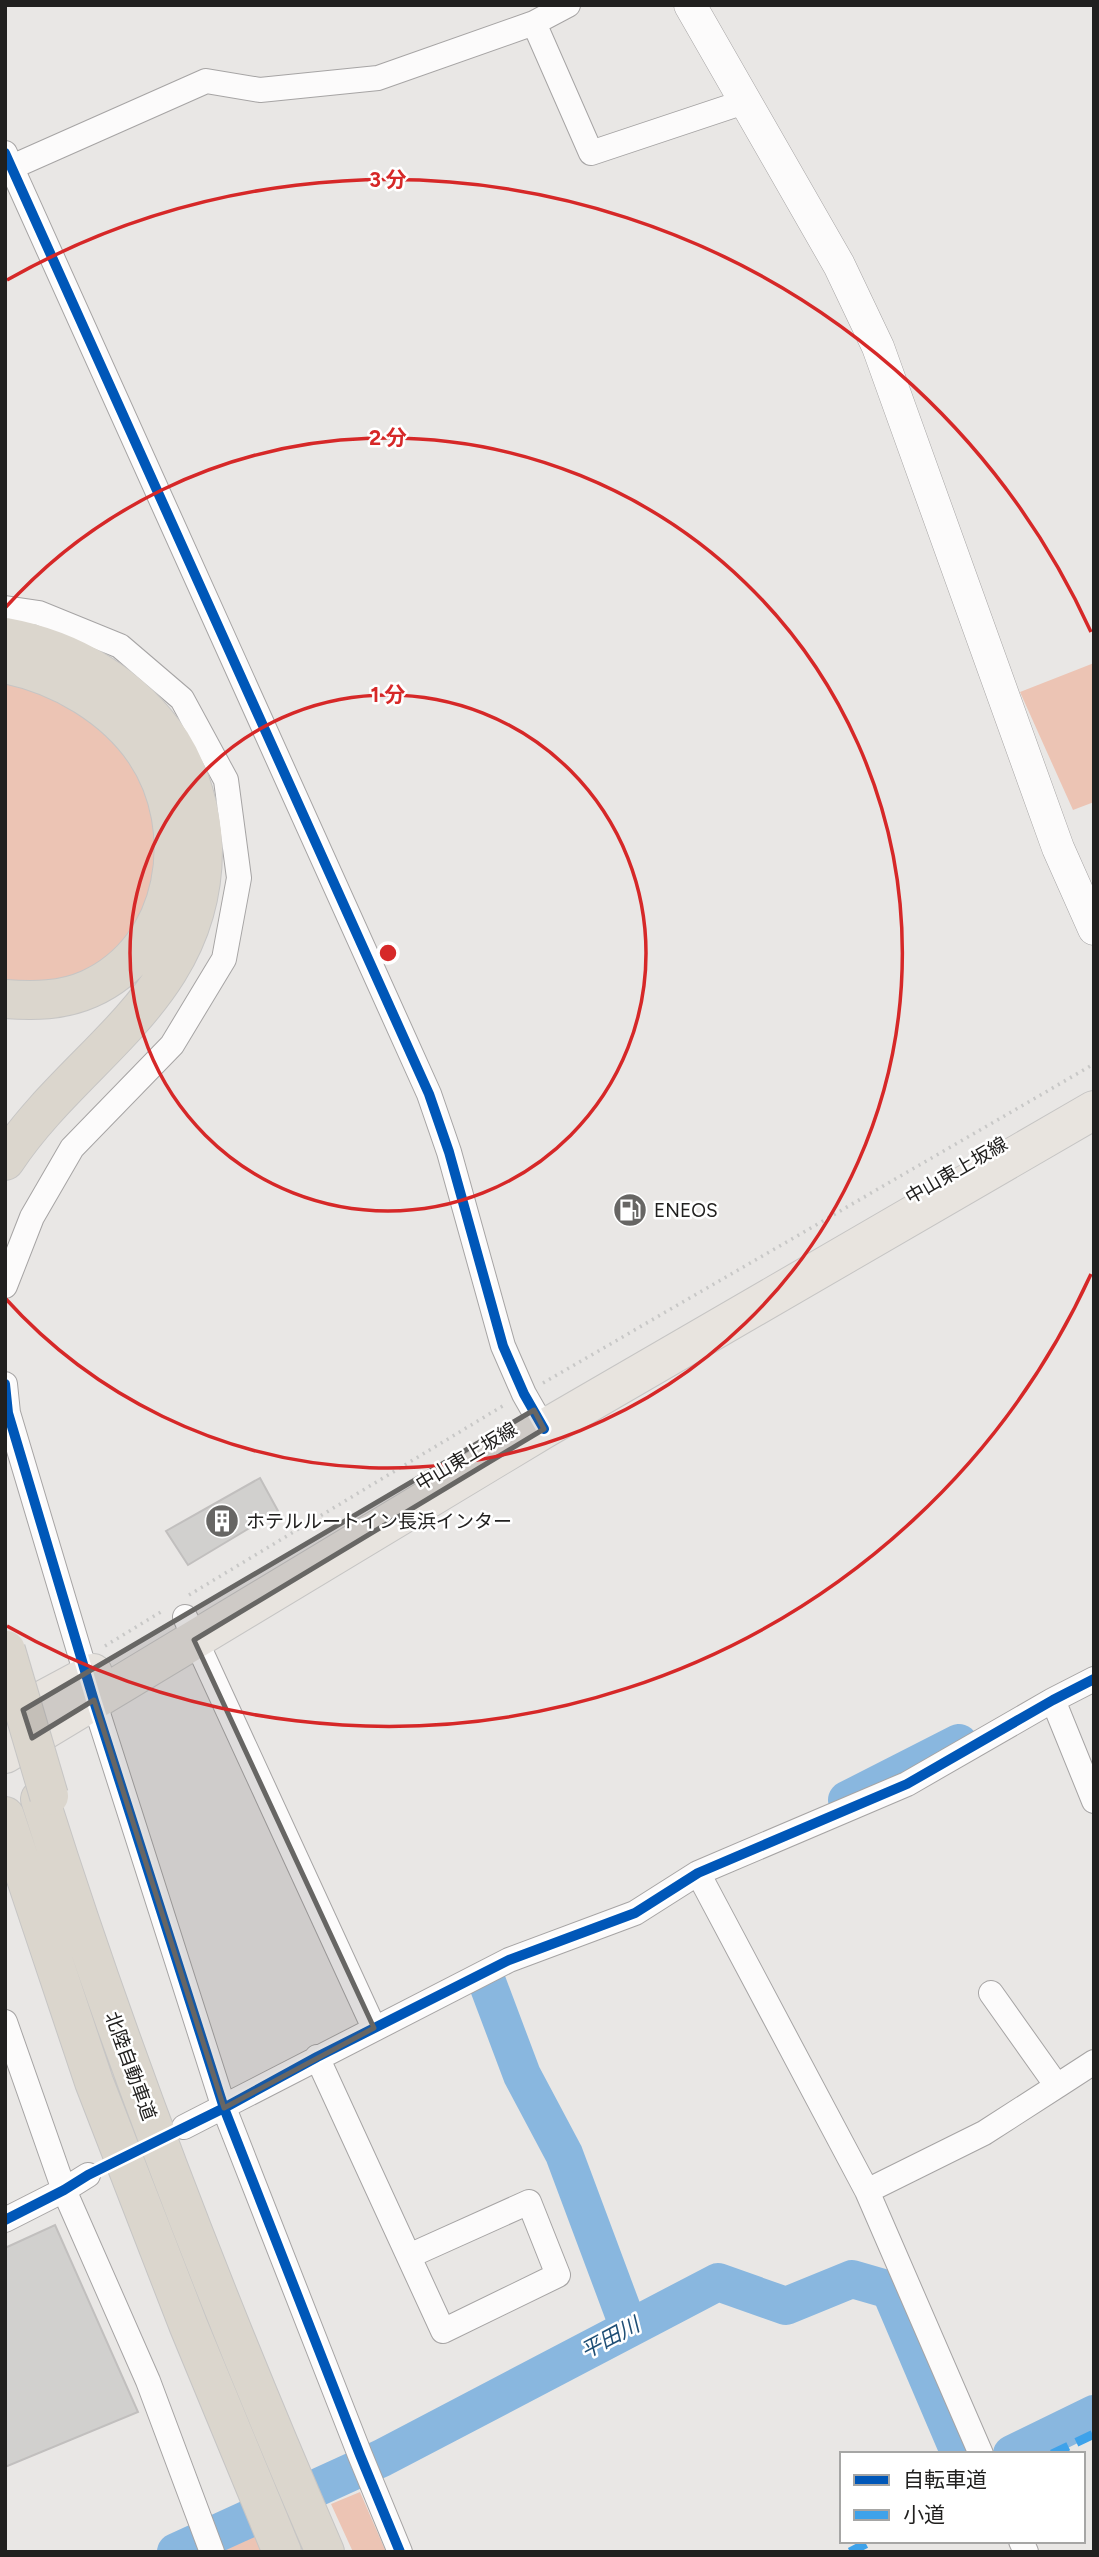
<svg xmlns="http://www.w3.org/2000/svg" width="1099" height="2557" viewBox="0 0 1099 2557" font-family="Figtree,'Noto Sans JP',sans-serif">
<style>
.green{fill:#ecc4b4}
.lines{fill:none;stroke-linecap:round;stroke-linejoin:round}
.river{stroke:#89b7df;stroke-width:38}
.building{fill:#d1d0ce;stroke:#c1bfbe;stroke-width:2}
.minor-casing{stroke:#a6a4a4;stroke-width:26}
.tertiary-casing{stroke:#a6a4a4;stroke-width:33}
.primary-casing{stroke:#c6c5c4;stroke-width:40}
.motorway-casing{stroke:#c6c5c4;stroke-width:40}
.path{stroke:#c8c8c7;stroke-width:3.5;stroke-dasharray:2 5;stroke-linecap:butt}
.minor{stroke:#fcfbfb;stroke-width:24}
.tertiary{stroke:#fcfbfb;stroke-width:32}
.primary{stroke:#e8e4df;stroke-width:38}
.motorway{stroke:#dbd6cd;stroke-width:38}
.motorway-bridge-casing{stroke:#c6c5c4;stroke-width:40;stroke-linecap:butt}
.motorway-bridge{stroke:#dbd6cd;stroke-width:38}
.quiet{stroke:#3ea2ea;stroke-width:9;stroke-dasharray:18 9;stroke-linecap:butt}
.cycleway-casing{stroke:#fff;stroke-width:15}
.cycleway{stroke:#0057b8;stroke-width:10}
.marked{fill:#676664;fill-opacity:0.2;stroke:#676664;stroke-width:5;stroke-linejoin:round}
.ring{fill:none;stroke:#d62828;stroke-width:3.5}
.labels{text-anchor:middle;stroke-width:5;stroke-linejoin:round;paint-order:stroke}
.street-label{font-size:19px;fill:#21201f;stroke:#fff}
.poi-label{font-size:19px;fill:#21201f;stroke:#fff;text-anchor:start}
.water-label{font-size:21px;font-style:italic;fill:#1f4f76;stroke:#fff}
.centre{fill:#d62828;stroke:#fff;stroke-width:3.5}
.ring-label{font-size:21px;text-anchor:middle;font-weight:bold;fill:#d62828;stroke:#fff;stroke-width:5;stroke-linejoin:round;paint-order:stroke}
</style>
<rect width="100%" height="100%" fill="#e9e7e5"/>
<!-- green -->
<path class="green" d="M1094 663V802L1073 810 1020 692Z
M5 679 77 708 135 763 154 807 159 870 148 914 121 945 83 975 29 983 5 980Z
M360 2492 386 2552H353L331 2504Z
M257 2518 272 2552H228L220 2536Z"/>
<g class="lines">
<!-- river -->
<path class="river" d="M847 1800 959 1743
M487 1982 522 2075 564 2154 629 2328
M1012 2454 1094 2414
M176 2552 382 2458 718 2282 786 2306 852 2279 890 2290 960 2454"/>
</g>
<!-- building -->
<path class="building" d="M260 1478 278 1511 188 1565 166 1531Z
M55 2225 138 2412 5 2467V2248Z"/>
<g class="lines">
<!-- minor casing -->
<g class="minor-casing">
<path id="minor" d="M534 23 568 5
M5 153 429 1094 449 1152 503 1346 524 1394 544 1429
M12 167 206 81 260 90 378 78 534 23 591 153 744 102
M5 608 39 613 120 646 182 699 226 780 239 878 224 959 172 1045 72 1148 32 1217 5 1286
M5 1384 8 1413 94 1701 224 2108 360 2455 400 2552
M185 1617 374 2028
M1053 1700 1094 1801
M698 1873 867 2191 981 2454
M5 2022 64 2190 148 2381 212 2552
M317 2057 443 2331 558 2275 529 2202 409 2256
M1057 2086 1094 2062
M184 2127 509 1960 635 1913 698 1873 907 1784 1053 1700 1094 1679
M867 2191 984 2133 1057 2086 991 1993
M5 2220 64 2190 88 2175
M1021 2541 1026 2552"/>
</g>
<!-- tertiary casing -->
<g class="tertiary-casing">
<path id="tertiary" d="M690 5 839 265 878 347 1058 848 1094 929"/>
</g>
<!-- primary casing -->
<g class="primary-casing">
<path id="primary" d="M5 1720 93 1673
M5 1754 544 1429 1094 1110"/>
</g>
<!-- motorway casing -->
<g class="motorway-casing">
<path id="motorway" d="M5 637C72 649 133 685 171 742 190 772 202 811 203 847 205 996 77 1052 5 1161
M5 999C34 1001 62 1001 89 989 178 949 197 829 145 752 114 707 61 676 9 665
M40 1799C121 2055 218 2305 325 2552
M5 1816 94 2082 189 2327 282 2552"/>
</g>
<!-- path -->
<path class="path" d="M543 1383 1094 1064
M189 1595 506 1404
M105 1646 164 1610"/>
<!-- minor -->
<use href="#minor" class="minor"/>
<!-- tertiary -->
<use href="#tertiary" class="tertiary"/>
<!-- primary -->
<use href="#primary" class="primary"/>
<!-- motorway -->
<use href="#motorway" class="motorway"/>
<!-- motorway-bridge casing -->
<g class="motorway-bridge-casing">
<path id="motorway-bridge" d="M6 1650 49 1796"/>
</g>
<!-- motorway-bridge -->
<use href="#motorway-bridge" class="motorway-bridge"/>
<!-- quiet -->
<path class="quiet" d="M1052 2454 1094 2434
M850 2552 871 2541"/>
<!-- cycleway casing -->
<g class="cycleway-casing">
<path id="cycleway" d="M5 153 429 1094 449 1152 503 1346 524 1394 544 1429
M5 1384 8 1413 94 1701 224 2108 360 2455 400 2552
M5 2220 64 2190 88 2175 224 2108 317 2057 509 1960 635 1913 698 1873 907 1784 1053 1700 1094 1679"/>
</g>
<!-- cycleway -->
<use href="#cycleway" class="cycleway"/>
</g>
<!-- marked area -->
<path class="marked" d="M534 1410 544 1429 194 1640 374 2028 224 2108 94 1700 32 1738 23 1710Z"/>
<!-- distance rings -->
<g class="ring">
<circle cx="388" cy="953" r="258"/>
<path d="M5 608A515 515 0 1 1 5 1298"/>
<path d="M1091 1274A773 773 0 0 1 7 1626M7 280A773 773 0 0 1 1091 632"/>
</g>
<!-- icons -->
<defs>
<g id="fuel-disc" transform="scale(1.75)"><circle r="9.5" fill="#676664" stroke="#fff"/><path d="M-5.5-6h7V0h2V4h1.3V-2.5L3-4.5l.8-.8L6-3V5H2.5V1h-1V6h-7ZM-4.2-4.7v3.2H.2V-4.7Z" fill="#fff"/></g>
<g id="building-disc" transform="scale(1.75)"><circle r="9.5" fill="#676664" stroke="#fff"/><path d="M-4-6H4V6H1V3H-1V6H-4ZM-2.5-4.3h1.7v1.8h-1.7ZM.8-4.3h1.7v1.8H.8ZM-2.5-1h1.7V.8h-1.7ZM.8-1h1.7V.8H.8Z" fill="#fff"/></g>
</defs>
<g fill-rule="evenodd">
<use href="#fuel-disc" x="630" y="1210"/>
<use href="#building-disc" x="222" y="1521"/>
</g>
<g class="labels">
<!-- street labels -->
<g class="street-label">
<text transform="translate(956 1170) rotate(-30)" y="7">中山東上坂線</text>
<text transform="translate(466 1456) rotate(-31)" y="7">中山東上坂線</text>
<text transform="translate(131 2066) rotate(70)" y="7">北陸自動車道</text>
</g>
<!-- poi labels -->
<g class="poi-label">
<text x="654" y="1217">ENEOS</text>
<text x="246" y="1528">ホテルルートイン長浜インター</text>
</g>
<!-- water labels -->
<g class="water-label">
<text transform="translate(610 2338) rotate(-28)" y="7">平田川</text>
</g>
</g>
<circle cx="388" cy="953" r="10" class="centre"/>
<g class="ring-label">
<text x="388" y="187">3 分</text>
<text x="388" y="445">2 分</text>
<text x="388" y="702">1 分</text>
</g>
<!-- border -->
<rect width="1099" height="2557" fill="none" stroke="#21201f" stroke-width="14"/>
<!-- legend -->
<rect x="840" y="2452" width="245" height="91" fill="#ffffff" stroke="#a6a6a5" stroke-width="2"/>
<rect x="854" y="2475" width="35" height="10" fill="#0057b8" stroke="#a6a6a5" stroke-width="2"/>
<text x="903" y="2487" font-size="21" fill="#21201f">自転車道</text>
<rect x="854" y="2510" width="35" height="10" fill="#3ea2ea" stroke="#a6a6a5" stroke-width="2"/>
<text x="903" y="2522" font-size="21" fill="#21201f">小道</text>
</svg>
